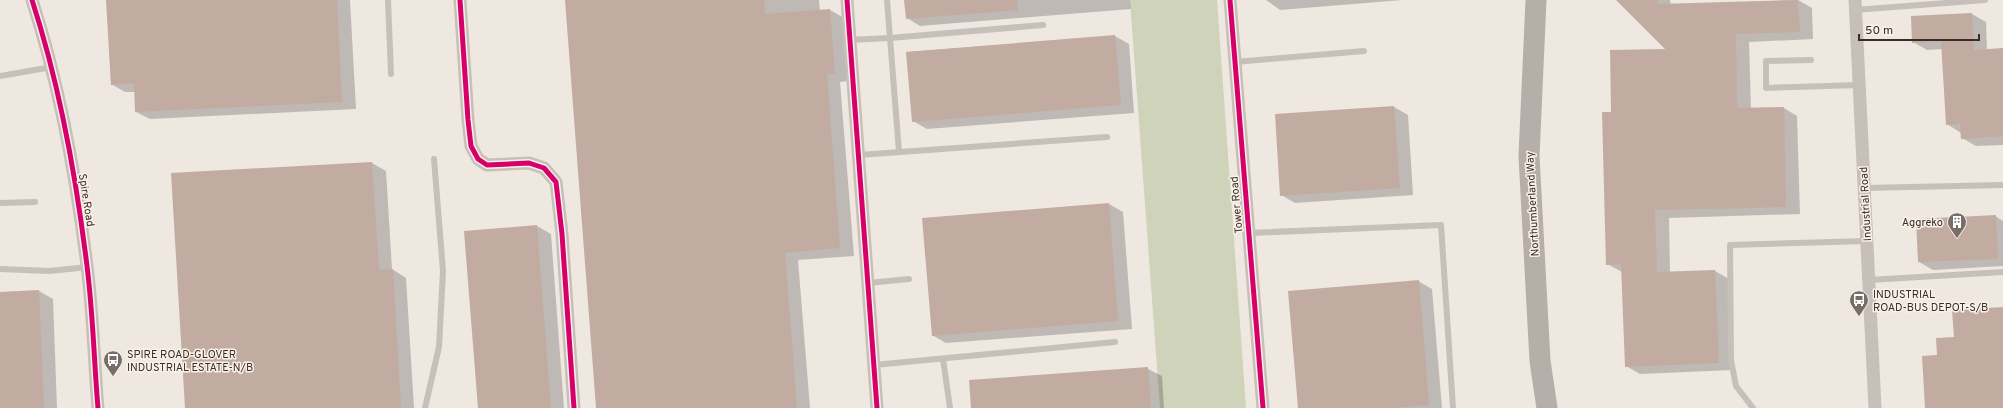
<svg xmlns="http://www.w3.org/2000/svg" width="2003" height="408" viewBox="0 0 2003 408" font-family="Overpass,sans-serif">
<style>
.green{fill:#cfd3ba}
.shadow{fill:#0003}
.building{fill:#c2aca2}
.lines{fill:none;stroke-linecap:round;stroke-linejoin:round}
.lane{stroke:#c6bfba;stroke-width:6}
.street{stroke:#c6bfba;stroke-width:13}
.primary{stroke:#b6aea9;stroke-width:21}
.cycleway-casing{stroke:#faf2e9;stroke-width:8}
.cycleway{stroke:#d6006c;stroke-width:5}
.labels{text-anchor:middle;stroke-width:3;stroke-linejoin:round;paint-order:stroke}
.street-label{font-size:11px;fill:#382d28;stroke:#faf2e9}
.poi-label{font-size:11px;fill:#382d28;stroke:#faf2e9;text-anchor:start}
</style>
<rect width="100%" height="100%" fill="#eee8e1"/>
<!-- green -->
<path class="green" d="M1130 0H1217L1246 408H1160Z"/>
<!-- shadow -->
<path class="shadow" d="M107 0H350L356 109 150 119 136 112 135 92H125L111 84Z
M566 0H819L820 11 830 10 844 18 848 81 840 82 854 256 798 260 810 408H597Z
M905 0H1130L1131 9 920 26 907 18Z
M1266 0H1402L1280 10Z
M1621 0H1670L1671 5 1798 0 1812 8 1813 39 1749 42 1751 109 1784 108 1797 116 1800 214 1669 218 1670 273 1715 271 1729 279 1733 370 1640 374 1626 366 1622 272 1607 264 1612 112 1667 50Z
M1972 14 1986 22 1987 50 2003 49V145L1976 146 1962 138 1961 133 1947 124 1942 49 1927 50 1913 42Z
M1115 36 1129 44 1134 113 927 129 913 121 907 52Z
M1394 107 1408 115 1413 195 1295 203 1281 195Z
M372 163 386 171 392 269 406 278 414 408H186L172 174Z
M1109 204 1123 212 1132 329 946 343 932 335Z
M1995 216 2003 221V266L1933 270 1919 262Z
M537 226 551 234 564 408H479Z
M1418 281 1432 289 1442 408H1299Z
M39 291 53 299 57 408H0V293Z
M1148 369 1162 376 1164 408H972Z"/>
<!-- building -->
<path class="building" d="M106 0H337L342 102 135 112 134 83 111 85Z
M565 0H764L765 14 830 9 835 74H827L840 248 785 253 797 408H596Z
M904 0H1017L1018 10 906 19Z
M1616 0H1657V4L1798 0 1800 32 1736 34 1737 108 1784 107 1786 207 1655 210 1657 272 1715 270 1719 363 1625 367 1621 264 1606 265 1602 112H1611L1610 50 1665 49Z
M1972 13 1974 50 2003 48V136L1961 139 1960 124 1946 125 1941 41 1912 43 1911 16Z
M1115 35 1121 105 912 122 906 52Z
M1394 106 1400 188 1280 196 1275 114Z
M372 162 379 270 393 269 401 408H185L171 173Z
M1109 203 1118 321 932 336 922 218Z
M1996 215 1998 259 1918 262 1916 219Z
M537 225 551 408H478L464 231Z
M1419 280 1429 405 1393 408H1298L1288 291Z
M39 290 44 408H0V292Z
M2003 307V408H1925L1922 356 1937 355 1936 338 1954 337 1952 310Z
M1148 367 1151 408H971L969 380Z"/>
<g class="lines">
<!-- lane -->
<path class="lane" d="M388 0 391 74
M1855 10 1985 0
M850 40 890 38 887 0
M1811 60 1766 61V88L1859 85
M1235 62 1364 51
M0 76 52 67
M899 152 890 38 1043 25
M859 155 1107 137
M1864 188 2003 185
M0 203 35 202
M1249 233 1441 225 1453 408
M0 269 49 271 88 267
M1869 280 2003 272
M868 283 909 279
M943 359 950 408
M874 365 1115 342
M425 408 439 347 443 271 434 159
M1753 408 1736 386 1731 360 1730 245 1867 241"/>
<!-- street -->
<path class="street" d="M32 0C60 86 76 176 87 266 93 313 94 361 98 408
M460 0 468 120 471 146 478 159 487 165 529 163 544 168 556 182 562 234 574 408
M847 0 877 408
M1230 0 1263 408
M1855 0 1875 408"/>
<!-- primary -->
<path class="primary" d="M1536 0 1529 156 1540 361 1547 408"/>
<!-- cycleway casing -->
<g class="cycleway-casing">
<path id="cycleway" d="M32 0C60 86 76 176 87 266 93 313 94 361 98 408
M460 0 468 120 471 146 478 159 487 165 529 163 544 168 556 182 562 234 574 408
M847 0 877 408
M1230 0 1263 408"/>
</g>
<!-- cycleway -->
<use href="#cycleway" class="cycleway"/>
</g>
<!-- icons -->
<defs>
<g id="building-pin" transform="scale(1)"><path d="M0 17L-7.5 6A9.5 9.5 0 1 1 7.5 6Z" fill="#786e69" stroke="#faf2e9"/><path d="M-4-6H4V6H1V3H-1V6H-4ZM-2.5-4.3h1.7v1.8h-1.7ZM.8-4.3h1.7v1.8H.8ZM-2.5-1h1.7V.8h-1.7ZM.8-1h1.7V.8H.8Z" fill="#fff"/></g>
<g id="bus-pin" transform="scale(1)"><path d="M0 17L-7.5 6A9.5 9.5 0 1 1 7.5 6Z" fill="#786e69" stroke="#faf2e9"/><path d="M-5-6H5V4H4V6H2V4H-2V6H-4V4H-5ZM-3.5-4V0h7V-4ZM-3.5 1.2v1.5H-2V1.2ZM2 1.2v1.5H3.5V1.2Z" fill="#fff"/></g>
</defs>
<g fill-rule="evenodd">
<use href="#building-pin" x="1957" y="222"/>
<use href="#bus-pin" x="1859" y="300"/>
<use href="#bus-pin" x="113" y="360"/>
</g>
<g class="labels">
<!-- street labels -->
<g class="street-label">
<text transform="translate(87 200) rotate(81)" y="4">Spire Road</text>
<text transform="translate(1532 204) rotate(-93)" y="4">Northumberland Way</text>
<text transform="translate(1865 204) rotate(-93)" y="4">Industrial Road</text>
<text transform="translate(1236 205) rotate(-95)" y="4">Tower Road</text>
</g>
<!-- poi labels -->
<g class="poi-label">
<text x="1943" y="226" text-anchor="end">Aggreko</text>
<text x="1873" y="298">INDUSTRIAL<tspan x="1873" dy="13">ROAD-BUS DEPOT-S/B</tspan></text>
<text x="127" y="358">SPIRE ROAD-GLOVER<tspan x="127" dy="13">INDUSTRIAL ESTATE-N/B</tspan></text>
</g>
</g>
<!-- scale -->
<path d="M1859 34v6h120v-6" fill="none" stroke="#382d28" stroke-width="2"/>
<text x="1865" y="34" font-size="12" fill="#382d28" stroke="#faf2e9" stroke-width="3" paint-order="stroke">50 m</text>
</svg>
